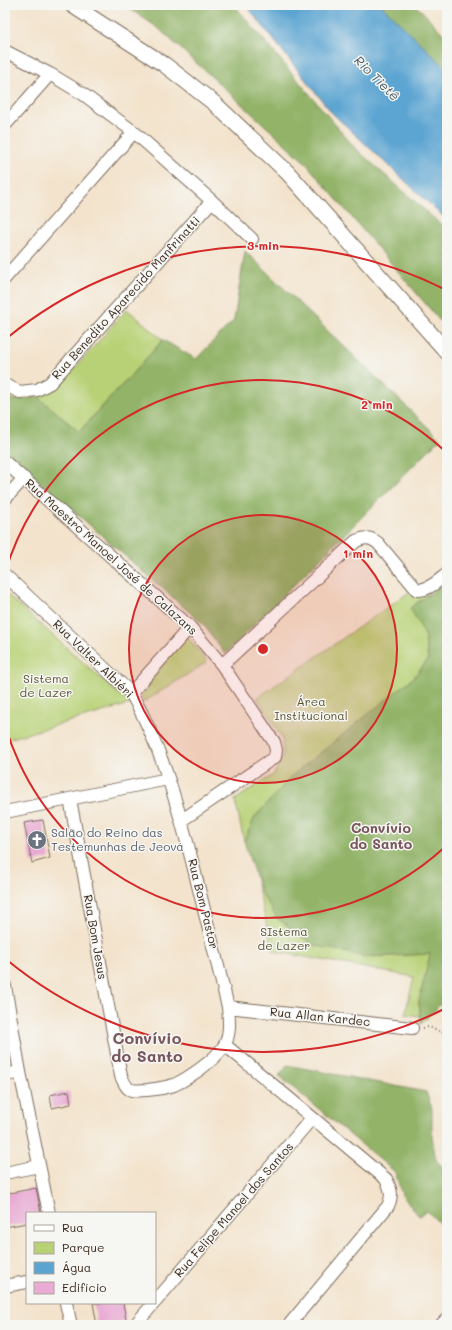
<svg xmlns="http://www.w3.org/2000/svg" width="452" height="1330" viewBox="0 0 452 1330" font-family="Mali,sans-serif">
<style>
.green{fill:#b8d176;stroke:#7a7e4a}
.forest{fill:#92b367;stroke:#666e42}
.water{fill:#5ba4d2;stroke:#4b6778}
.building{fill:#e9abd4}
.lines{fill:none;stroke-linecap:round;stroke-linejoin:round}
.minor-casing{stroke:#7b6b5b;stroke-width:14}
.tertiary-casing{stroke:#7b6b5b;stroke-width:17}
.path{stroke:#7b6b5b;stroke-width:2;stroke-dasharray:1 3;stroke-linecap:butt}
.minor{stroke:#fff;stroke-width:12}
.tertiary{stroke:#fff;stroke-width:15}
.ring{fill:none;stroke:#d62828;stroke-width:2}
.labels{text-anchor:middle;stroke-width:3;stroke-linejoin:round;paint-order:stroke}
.street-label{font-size:12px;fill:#3b2a1e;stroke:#f6f6f2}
.park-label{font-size:12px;fill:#5a5434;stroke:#f6f6f2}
.worship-label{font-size:12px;fill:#5b616d;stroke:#f6f6f2;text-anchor:start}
.water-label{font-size:13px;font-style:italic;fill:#485b66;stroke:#f6f6f2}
.quarter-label{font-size:14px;font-weight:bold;fill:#78575e;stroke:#f6f6f2}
.district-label{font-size:16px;font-weight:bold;fill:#78575e;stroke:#f6f6f2}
.centre{fill:#d62828;stroke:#f6f6f2;stroke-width:2}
.ring-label{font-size:12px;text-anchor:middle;font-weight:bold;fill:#d62828;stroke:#f6f6f2;stroke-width:3;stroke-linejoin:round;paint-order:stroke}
</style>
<rect width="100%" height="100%" fill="#f6f6f2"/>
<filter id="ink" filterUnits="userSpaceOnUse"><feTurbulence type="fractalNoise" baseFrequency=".025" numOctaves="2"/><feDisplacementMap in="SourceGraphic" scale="8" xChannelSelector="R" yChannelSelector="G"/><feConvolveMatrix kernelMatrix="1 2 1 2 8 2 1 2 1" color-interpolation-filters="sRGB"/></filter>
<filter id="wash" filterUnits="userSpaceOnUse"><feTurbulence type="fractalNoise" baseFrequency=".012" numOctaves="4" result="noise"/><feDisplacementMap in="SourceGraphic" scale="16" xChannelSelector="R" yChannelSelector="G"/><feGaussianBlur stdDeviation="0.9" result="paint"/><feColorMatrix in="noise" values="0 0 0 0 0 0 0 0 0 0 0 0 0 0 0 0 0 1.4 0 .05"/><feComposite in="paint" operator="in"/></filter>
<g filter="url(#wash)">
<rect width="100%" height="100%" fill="#f3e3cc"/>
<!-- green -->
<path class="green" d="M127 309 163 340 79 432 38 397 61 384Z
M5 593 130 704 5 740Z
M408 593 415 595 429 594 411 608 424 633 428 660 413 678 293 775 255 817 244 841 235 800 274 774 283 757 282 738 257 698Z
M187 636 207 662 144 702 138 689Z
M255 876 260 891 366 957 431 954 419 1001 420 1016 405 1014 414 977 273 951Z"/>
<!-- forest -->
<path class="forest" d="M124 5H234L356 149 447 230V329L304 161 157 27Z
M342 5H414L422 11 447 38V71Z
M245 251 440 439 225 654 203 624 5 451V393L13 400 38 397 79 432 163 340 196 359 234 320Z
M447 581V1004L440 1005 421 1024 419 1001 430 954 366 957 313 945 277 918 260 891 244 841 255 817 293 775 413 678 428 660 424 633 410 608Z
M287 1065 426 1092 432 1109V1136L436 1160 447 1171V1231L427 1211 419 1216 402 1195 395 1172 279 1076Z"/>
<!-- water -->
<path class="water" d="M246 5H381L447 69V220L332 113Z"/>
<g id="blocks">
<!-- building -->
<path class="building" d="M43 820 50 858 32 863 24 823Z
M69 1091 71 1104 52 1108 50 1095Z
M36 1188 41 1213H27V1223L5 1227V1194Z
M93 1303H123L126 1320 105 1325H97Z"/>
</g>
</g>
<g filter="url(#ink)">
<use href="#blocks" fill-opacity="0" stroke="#7b6b5b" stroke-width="1"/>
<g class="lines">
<!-- minor casing -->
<g class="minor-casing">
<path id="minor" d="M5 51 50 74 83 94 134 132 212 201 252 239
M5 125 50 74
M5 278 134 132
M5 385 20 392 37 390 50 383 212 201
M5 462 190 627 222 665 274 742 276 750 275 757 182 820
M5 499 24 478
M5 575 131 693C162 747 180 813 195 873 206 918 217 962 228 1007 229 1019 231 1034 224 1046 215 1060 189 1078 174 1085 165 1088 156 1089 147 1090 141 1090 134 1092 129 1089 125 1086 123 1080 121 1076L70 799
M222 665 356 541C365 537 370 537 378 543L417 590C428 591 439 580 447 574
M131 693 190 627
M5 812 168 779
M5 986 20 1072 49 1213
M228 1007 412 1028
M225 1045 386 1179C391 1189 393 1196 388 1206L289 1325
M5 1075 20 1072
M5 1173 39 1166
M5 1286 27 1282
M155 1302 312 1118
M66 1303 71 1325
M135 1325 154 1303
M441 1325 447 1319"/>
</g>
<!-- tertiary casing -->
<g class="tertiary-casing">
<path id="tertiary" d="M72 5 165 65 214 103 288 173 447 352"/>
</g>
<!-- path -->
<path class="path" d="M423 1028 429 1027 447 1034"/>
<!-- minor -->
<use href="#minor" class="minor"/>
<!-- tertiary -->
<use href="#tertiary" class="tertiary"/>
</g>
</g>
<!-- distance rings -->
<circle cx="263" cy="649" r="134" fill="#d62828" fill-opacity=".12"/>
<g class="ring">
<circle cx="263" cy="649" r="134"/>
<path d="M446 846A269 269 0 0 1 5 725M5 573A269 269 0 0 1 446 452"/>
<path d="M446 1008A403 403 0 0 1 7 960M7 338A403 403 0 0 1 446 290"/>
</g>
<!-- icons -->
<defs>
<g id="church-disc" transform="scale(1)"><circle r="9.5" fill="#6b7280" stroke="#f6f6f2"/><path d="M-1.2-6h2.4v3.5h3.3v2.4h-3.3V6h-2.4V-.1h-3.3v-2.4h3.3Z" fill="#fff"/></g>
</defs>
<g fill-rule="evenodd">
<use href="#church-disc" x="37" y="840"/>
</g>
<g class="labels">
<!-- street labels -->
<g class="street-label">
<text transform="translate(126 298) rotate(-48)" y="4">Rua Benedito Aparecido Manfrinatti</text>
<text transform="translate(111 557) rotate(42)" y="4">Rua Maestro Manoel José de Calazans</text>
<text transform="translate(93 659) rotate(44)" y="4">Rua Valter Albiéri</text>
<text transform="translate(203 904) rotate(76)" y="4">Rua Bom Pastor</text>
<text transform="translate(95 937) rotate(80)" y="4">Rua Bom Jesus</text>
<text transform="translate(320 1017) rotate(6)" y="4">Rua Allan Kardec</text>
<text transform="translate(234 1210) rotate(-49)" y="4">Rua Felipe Manoel dos Santos</text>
</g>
<!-- park labels -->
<g class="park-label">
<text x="46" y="683">Sistema<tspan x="46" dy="14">de Lazer</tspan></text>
<text x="311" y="706">Área<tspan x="311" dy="14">Institucional</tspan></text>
<text x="284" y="936">SIstema<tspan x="284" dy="14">de Lazer</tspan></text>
</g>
<!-- worship labels -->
<g class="worship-label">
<text x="51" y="837">Salão do Reino das<tspan x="51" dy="14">Testemunhas de Jeová</tspan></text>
</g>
<!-- water labels -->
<g class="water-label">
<text transform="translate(377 78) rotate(45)" y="5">Rio Tietê</text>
</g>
<!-- quarter labels -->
<g class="quarter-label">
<text x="381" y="833">Convívio<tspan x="381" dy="16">do Santo</tspan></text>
</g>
<!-- district labels -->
<g class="district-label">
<text x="147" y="1044">Convívio<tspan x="147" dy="18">do Santo</tspan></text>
</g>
</g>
<circle cx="263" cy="649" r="6" class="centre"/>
<g class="ring-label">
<text x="263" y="250">3 min</text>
<text x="377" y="409">2 min</text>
<text x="358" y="558">1 min</text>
</g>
<!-- margin -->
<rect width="452" height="1330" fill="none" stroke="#f6f6f2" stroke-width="20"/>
<!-- legend -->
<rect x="26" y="1212" width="130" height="92" fill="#f6f6f2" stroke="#aba49d"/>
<rect x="34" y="1225" width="20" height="6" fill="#ffffff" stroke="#aba49d"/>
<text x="62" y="1232" font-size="12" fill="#3b2a1e">Rua</text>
<rect x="34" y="1242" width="20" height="12" fill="#b8d176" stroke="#aba49d"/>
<text x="62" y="1252" font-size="12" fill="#3b2a1e">Parque</text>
<rect x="34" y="1262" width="20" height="12" fill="#5ba4d2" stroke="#aba49d"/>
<text x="62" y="1272" font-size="12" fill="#3b2a1e">Água</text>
<rect x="34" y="1282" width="20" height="12" fill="#e9abd4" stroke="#aba49d"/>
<text x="62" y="1292" font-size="12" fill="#3b2a1e">Edifício</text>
</svg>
